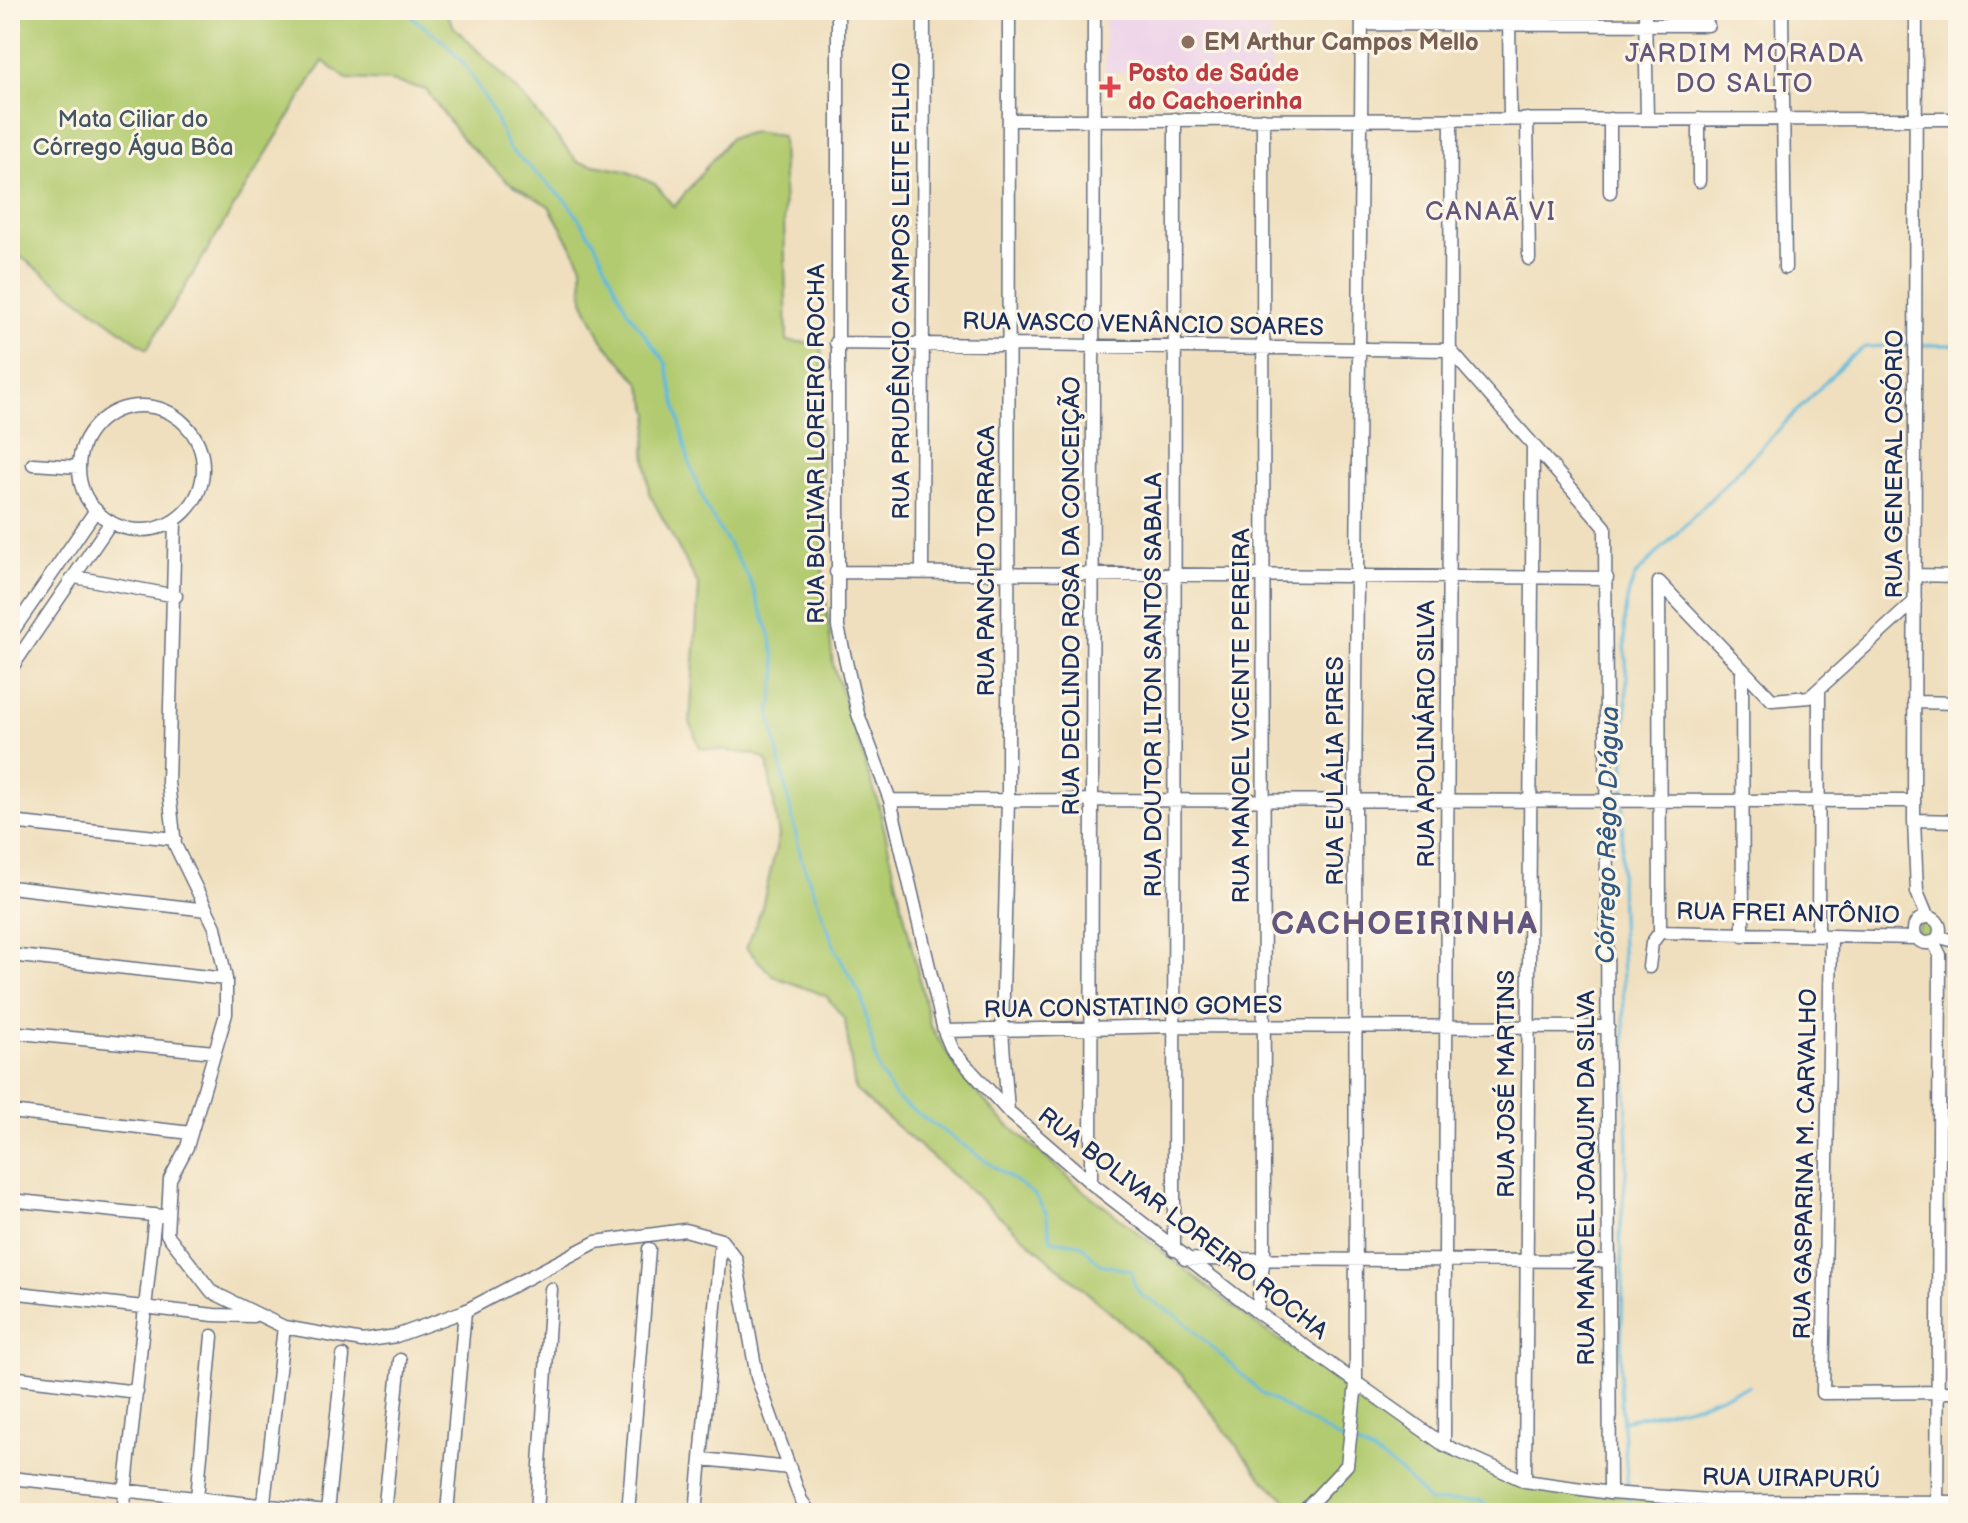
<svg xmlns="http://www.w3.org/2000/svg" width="1968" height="1523" viewBox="0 0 1968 1523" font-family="'Balsamiq Sans',sans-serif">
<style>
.built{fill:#ecd1ea}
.green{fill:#b2cb70;stroke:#667d67;stroke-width:2}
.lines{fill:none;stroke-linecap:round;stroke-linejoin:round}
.stream{stroke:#5eb9dc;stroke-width:3}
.minor-casing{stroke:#656d80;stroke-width:15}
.minor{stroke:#fff;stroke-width:12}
.education-dot{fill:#8d6e63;stroke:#fcf5e5;stroke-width:3}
.health-dot{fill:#e0444e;stroke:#fcf5e5;stroke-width:3}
.labels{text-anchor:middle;stroke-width:6;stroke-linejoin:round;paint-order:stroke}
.education-label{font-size:24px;font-weight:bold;fill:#785e54;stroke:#fcf5e5;text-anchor:start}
.health-label{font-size:24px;font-weight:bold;fill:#be3a42;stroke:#fcf5e5;text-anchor:start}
.park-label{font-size:24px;fill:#415662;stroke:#fcf5e5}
.street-label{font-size:24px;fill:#1b2f5e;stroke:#fcf5e5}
.neighbourhood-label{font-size:26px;letter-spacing:2px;fill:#63567e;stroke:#fcf5e5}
.water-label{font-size:26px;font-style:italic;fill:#2f5884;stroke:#fcf5e5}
.district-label{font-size:32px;font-weight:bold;letter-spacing:2px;fill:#63567e;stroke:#fcf5e5}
</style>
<rect width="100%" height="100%" fill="#fcf5e5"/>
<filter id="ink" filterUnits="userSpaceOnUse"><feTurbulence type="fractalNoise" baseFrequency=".0125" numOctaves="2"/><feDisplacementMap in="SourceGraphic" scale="16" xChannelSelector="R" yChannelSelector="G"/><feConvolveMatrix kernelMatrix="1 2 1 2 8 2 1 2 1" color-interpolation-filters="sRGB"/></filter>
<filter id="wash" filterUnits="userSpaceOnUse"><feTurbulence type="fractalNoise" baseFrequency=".006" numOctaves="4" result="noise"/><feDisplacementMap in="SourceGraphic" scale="32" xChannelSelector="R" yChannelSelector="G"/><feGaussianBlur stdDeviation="1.8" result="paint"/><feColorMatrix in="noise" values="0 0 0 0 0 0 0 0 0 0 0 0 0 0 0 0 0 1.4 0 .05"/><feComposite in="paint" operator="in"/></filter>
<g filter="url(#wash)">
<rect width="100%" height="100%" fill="#efdfbe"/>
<!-- built -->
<path class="built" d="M1105 10H1271L1272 99H1170V72H1105Z"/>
<!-- green -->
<path class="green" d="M10 10H445L454 27 517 90 578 162 626 171 655 184 674 207 730 138 753 132 782 136 787 341 822 344 823 571 833 665 878 802 930 1025 960 1074 999 1117 1082 1189 1257 1325 1443 1451 1526 1486 1713 1506V1513H1300L1261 1477 1183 1376 855 1090 845 1020 826 996 773 976 746 948 761 911 779 836 767 760 754 754 700 748 690 722 699 586 649 493 645 451 650 413 640 383 602 340 583 300 582 265 549 206 507 181 464 141 426 90 391 81 347 79 323 61 147 349 10 249Z
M1917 931a9 9 0 1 1 18 0a9 9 0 1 1-18 0Z"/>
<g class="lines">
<!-- stream -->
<path class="stream" d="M403 10 444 42 464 64 490 106 508 147 568 203 594 241 628 312 666 363 689 462 706 507 749 578 770 634 777 671 770 715 801 858 837 953 861 996 879 1071 897 1099 1035 1195 1046 1213 1051 1240 1080 1244 1100 1264 1132 1271 1134 1284 1141 1295 1179 1317 1264 1395 1345 1442
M1918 345H1958
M1624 796C1624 759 1626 721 1627 684 1627 643 1617 616 1635 576L1850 357 1865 347 1910 345
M1624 803 1620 882 1628 1151 1620 1234 1623 1280 1620 1388 1628 1490
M1622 1421 1699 1404 1749 1386
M1352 1444C1381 1453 1410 1478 1429 1502L1480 1500 1493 1513
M1629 1498 1632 1513"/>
</g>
</g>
<g filter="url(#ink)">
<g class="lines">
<!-- minor casing -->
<g class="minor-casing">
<path id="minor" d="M838 10V627L858 714 890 800 944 1031 952 1050 1008 1111 1091 1183 1257 1312 1444 1445 1525 1481 1610 1493 1723 1501 1958 1502
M1509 10 1510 119
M1645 10 1647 119
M1782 10 1785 268
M1916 10 1914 820 1917 892 1927 916
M1362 24 1708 25
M1527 119 1529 259
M1610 119V192
M1699 119V181
M1009 120 1958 119
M836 343 1450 350 1605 527 1610 1493
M79 468a62 62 0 1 1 124 0a62 62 0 1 1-124 0Z
M33 464 79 467
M175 521 168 782 175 845 215 927 226 979V1014L187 1147 170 1179 167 1234 212 1292 284 1327 362 1341 396 1336 465 1311 596 1242 685 1230 721 1240 736 1259 757 1377 801 1500 810 1513
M836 572 1607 578
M922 573 924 10
M1915 575 1958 576
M75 577 176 596
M1659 582 1660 932
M1659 582 1772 700 1810 697 1915 601
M10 635 96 510
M10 670 111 522
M1742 672 1743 936
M1914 702 1958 703
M890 800 1914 801
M1914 820 1958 821
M10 822 175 839
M10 887 207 910
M1914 930a13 13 0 1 1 26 0a13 13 0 1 1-26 0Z
M1660 932 1915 938
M1818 936 1819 690
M1831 936 1823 1393 1958 1392
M1940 937 1958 942
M1934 943 1940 955 1937 1513
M10 955 226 979
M1649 967 1652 943 1660 932
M944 1031 1176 1026 1608 1027
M10 1032 214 1052
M1008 1111 1002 1031 1008 800 1009 10
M10 1112 191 1133
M1091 1183 1094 10
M10 1200 162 1216
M1174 1250 1175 119
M1185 1259 1608 1261
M10 1292 214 1315 253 1316
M1257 1312 1264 1256 1263 119
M10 1377 137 1392
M1444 1445 1451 119
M702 1459 790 1468
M10 1478 335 1513
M1525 1481 1533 447
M197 1498 212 1336
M263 1511 284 1327
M327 1512 343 1356
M123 1513 155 1215
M384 1513 400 1360
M447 1513 465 1311
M537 1513 551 1289
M628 1513 649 1249
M696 1513 721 1240
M1302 1513 1347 1465 1356 1384 1355 801 1362 10"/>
</g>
<!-- minor -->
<use href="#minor" class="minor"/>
</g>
</g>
<!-- markers -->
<circle class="education-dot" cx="1188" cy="42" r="8"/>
<path class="health-dot" d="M1106 75h8v8h8v8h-8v8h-8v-8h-8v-8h8z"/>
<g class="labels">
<!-- education labels -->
<g class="education-label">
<text x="1204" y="50">EM Arthur Campos Mello</text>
</g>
<!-- health labels -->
<g class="health-label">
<text x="1128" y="81">Posto de Saúde<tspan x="1128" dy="28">do Cachoerinha</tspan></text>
</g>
<!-- park labels -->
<g class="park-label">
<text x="133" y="127">Mata Ciliar do<tspan x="133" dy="28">Córrego Água Bôa</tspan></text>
</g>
<!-- street labels -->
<g class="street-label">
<text transform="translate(901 291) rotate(-90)" y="8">RUA PRUDÊNCIO CAMPOS LEITE FILHO</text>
<text transform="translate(1143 324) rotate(1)" y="8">RUA VASCO VENÂNCIO SOARES</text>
<text transform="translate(816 444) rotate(-90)" y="8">RUA BOLIVAR LOREIRO ROCHA</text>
<text transform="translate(1894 464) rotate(-90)" y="8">RUA GENERAL OSÓRIO</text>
<text transform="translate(986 561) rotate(-90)" y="8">RUA PANCHO TORRACA</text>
<text transform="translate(1071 596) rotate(-90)" y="8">RUA DEOLINDO ROSA DA CONCEIÇÃO</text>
<text transform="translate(1153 685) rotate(-90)" y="8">RUA DOUTOR ILTON SANTOS SABALA</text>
<text transform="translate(1241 716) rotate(-90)" y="8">RUA MANOEL VICENTE PEREIRA</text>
<text transform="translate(1426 734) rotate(-90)" y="8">RUA APOLINÁRIO SILVA</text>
<text transform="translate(1335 771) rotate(-90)" y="8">RUA EULÁLIA PIRES</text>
<text transform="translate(1788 913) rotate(1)" y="8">RUA FREI ANTÔNIO</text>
<text transform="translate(1133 1007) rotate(-1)" y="8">RUA CONSTATINO GOMES</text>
<text transform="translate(1506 1084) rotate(-90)" y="8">RUA JOSÉ MARTINS</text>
<text transform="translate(1805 1164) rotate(-89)" y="8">RUA GASPARINA M. CARVALHO</text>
<text transform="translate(1586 1178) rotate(-90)" y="8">RUA MANOEL JOAQUIM DA SILVA</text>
<text transform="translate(1183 1223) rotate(38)" y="8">RUA BOLIVAR LOREIRO ROCHA</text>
<text transform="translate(1791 1478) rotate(1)" y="8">RUA UIRAPURÚ</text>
</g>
<!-- neighbourhood labels -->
<g class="neighbourhood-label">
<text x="1745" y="62">JARDIM MORADA<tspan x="1745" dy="30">DO SALTO</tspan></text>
<text x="1491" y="220">CANAÃ VI</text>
</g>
<!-- water labels -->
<g class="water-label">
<text transform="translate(1607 835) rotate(-89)" y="9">Córrego Rêgo D'água</text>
</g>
<!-- district labels -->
<g class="district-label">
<text x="1405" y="934">CACHOEIRINHA</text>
</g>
</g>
<!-- margin -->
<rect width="1968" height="1523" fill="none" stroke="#fcf5e5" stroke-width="40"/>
</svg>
